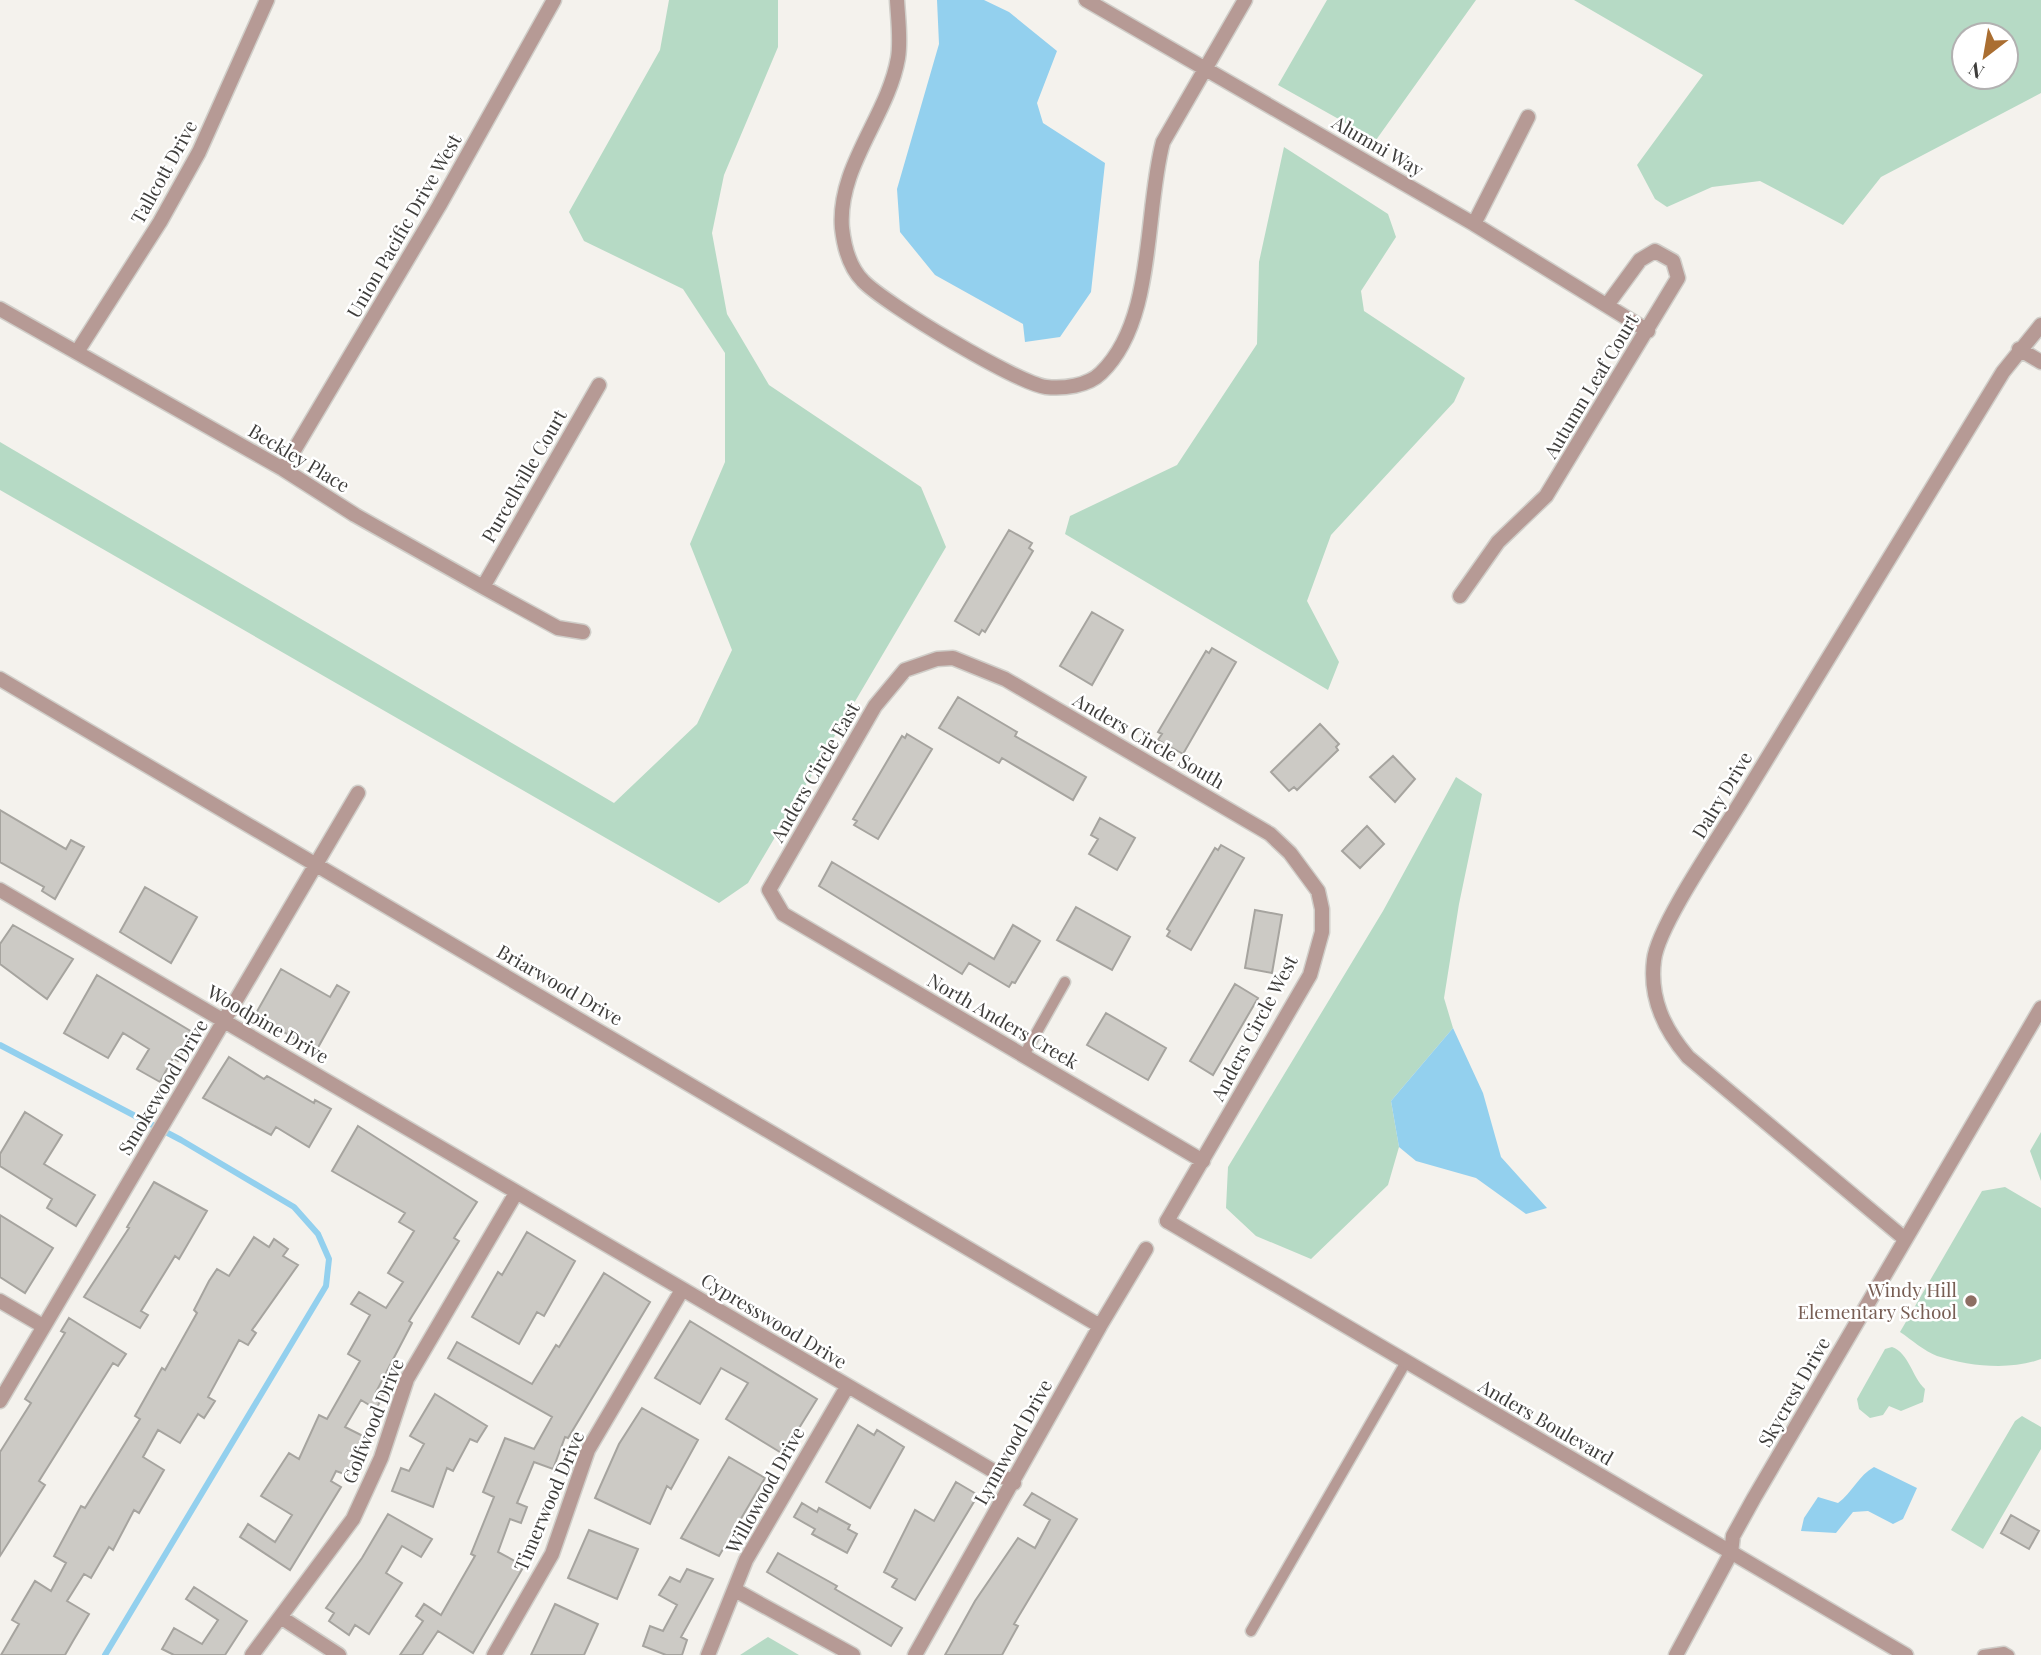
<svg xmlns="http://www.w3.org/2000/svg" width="2041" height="1655" viewBox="0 0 2041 1655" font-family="'Playfair Display',serif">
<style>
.green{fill:#b6dac5;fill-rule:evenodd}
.water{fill:#93d0ee}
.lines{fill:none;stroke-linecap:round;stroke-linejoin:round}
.stream{stroke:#93d0ee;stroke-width:6}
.building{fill:#cccac5;stroke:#a6a49f;stroke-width:2}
.service-casing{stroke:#d0cec9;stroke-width:13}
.minor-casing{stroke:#d0cec9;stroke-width:17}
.tertiary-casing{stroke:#d0cec9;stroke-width:17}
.service{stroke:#b69a95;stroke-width:10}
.minor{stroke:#b69a95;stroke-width:14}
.tertiary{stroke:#b69a95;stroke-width:14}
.education-dot{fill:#8d6e63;stroke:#fff;stroke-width:2.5}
.labels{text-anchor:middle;stroke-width:5;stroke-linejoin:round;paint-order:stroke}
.street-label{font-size:19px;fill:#3e3d3b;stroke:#fff}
.education-label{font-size:19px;fill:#785e54;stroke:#fff;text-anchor:end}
</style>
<rect width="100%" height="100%" fill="#f4f2ed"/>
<!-- green -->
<path class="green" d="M669 0H778V47L724 175 712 233 727 314 769 385 921 487 946 547 748 883 719 903 0 490V442L614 803 697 724 732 650 690 544 725 462V353L683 289 584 241 569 212 660 50Z
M1327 0H1476L1376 140 1278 85Z
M1574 0H2041V93L1881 177 1843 225 1760 181 1712 187 1667 207 1655 199 1637 165 1703 75ZM1964 35H2006V77H1964Z
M1284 147 1388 214 1396 237 1361 291 1364 311 1465 378 1454 402 1331 535 1307 601 1339 662 1328 690 1065 534 1070 516 1177 465 1257 344 1259 262Z
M1456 777 1482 794 1459 904 1444 998 1453 1028 1391 1101 1399 1147 1388 1185 1311 1259 1256 1236 1226 1208 1228 1167 1383 911Z
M2041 1132V1181L2030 1151Z
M2005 1187 2041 1208V1359C2010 1371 1968 1366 1937 1356 1924 1351 1912 1340 1900 1332L1982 1191Z
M1892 1347C1909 1353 1912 1377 1925 1389L1923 1402 1901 1411 1889 1406 1883 1415 1870 1418 1859 1409 1857 1399 1885 1349Z
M2022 1416 2041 1427V1449L1983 1549 1951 1530 2015 1421Z
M768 1637 799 1655H740Z"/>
<!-- water -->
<path class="water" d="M937 0H984L1009 12 1057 51 1037 103 1043 123 1105 163 1091 292 1060 337 1025 342 1023 324 935 275 900 232 897 189 939 44Z
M1453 1028 1483 1093 1501 1157 1547 1208 1526 1214 1476 1178 1416 1161 1399 1147 1391 1101Z
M1874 1467 1917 1488 1903 1519 1893 1524 1868 1511 1853 1512 1836 1533 1801 1531 1804 1518 1818 1497 1838 1503C1852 1493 1859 1475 1874 1467Z"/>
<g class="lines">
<!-- stream -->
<path class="stream" d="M0 1045 181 1140 294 1207 318 1234 329 1259 326 1286 105 1655"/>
</g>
<!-- building -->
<path class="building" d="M1009 530 1032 543 1029 548 1033 551 985 632 982 630 979 635 955 621Z
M1092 612 1123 630 1092 685 1060 666Z
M1212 648 1236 662 1183 754 1158 740 1162 734 1158 732 1206 651 1209 653Z
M958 697 1017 732 1015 736 1086 777 1073 800 1002 758 999 763 939 728Z
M1320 724 1339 744 1336 747 1338 750 1297 790 1294 787 1289 791 1271 772Z
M907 734 932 749 878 839 854 825 857 821 853 819 902 736 905 738Z
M1393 756 1415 779 1395 802 1370 777Z
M0 810 66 849 71 840 84 847 55 899 42 891 44 887 0 862Z
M1100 818 1135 838 1117 870 1089 854 1098 839 1091 835Z
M1367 826 1384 844 1360 868 1342 851Z
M1221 845 1244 858 1191 950 1167 936 1170 931 1167 929 1215 848 1218 850Z
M832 862 994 959 1013 925 1040 941 1015 983 1012 982 1009 987 969 963 962 974 819 886Z
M145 887 197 917 171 963 120 932Z
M1076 907 1130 937 1112 970 1057 940Z
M1255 910 1282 915 1272 973 1245 968Z
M13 925 73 959 47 999 0 964V944Z
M281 969 330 997 337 985 349 992 316 1051 255 1015Z
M97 975 194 1033 178 1061 173 1058 160 1082 137 1069 149 1049 123 1033 108 1058 64 1033Z
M1235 984 1258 998 1213 1075 1190 1061Z
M1106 1013 1166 1048 1148 1080 1087 1045Z
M229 1057 264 1079 267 1076 314 1103 315 1100 331 1109 309 1147 276 1127 271 1135 203 1098Z
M25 1112 62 1135 44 1164 95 1195 76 1226 47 1208 52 1199 0 1166V1154Z
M358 1126 477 1202 454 1238 459 1241 409 1321 412 1323 376 1392 383 1396 376 1409 361 1400 345 1427 365 1437 347 1475 336 1471 331 1481 341 1487 290 1570 240 1537 248 1524 275 1542 292 1515 261 1496 289 1453 299 1459 319 1415 327 1419 360 1361 348 1354 370 1315 351 1304 359 1292 386 1308 403 1282 388 1273 414 1231 399 1222 405 1213 332 1171Z
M154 1182 207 1211 179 1259 175 1256 141 1311 148 1315 140 1328 84 1297 129 1228 127 1227Z
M0 1215 53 1248 25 1293 0 1277Z
M527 1232 575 1261 544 1316 537 1312 519 1344 472 1317 498 1272 502 1275Z
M254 1237 269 1247 274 1239 288 1249 283 1256 298 1265 252 1330 256 1333 248 1345 239 1340 208 1397 215 1401 204 1418 198 1414 180 1443 158 1430 143 1457 164 1470 139 1513 134 1510 113 1550 109 1547 91 1578 84 1574 67 1601 89 1614 73 1641 65 1655H1L19 1624 12 1620 35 1581 51 1591 66 1563 54 1556 81 1506 85 1508 140 1419 135 1416 162 1368 165 1370 197 1313 194 1310 209 1281 217 1269 229 1276Z
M604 1273 650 1302 568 1438 565 1437 553 1469 534 1462 517 1503 527 1507 521 1523 510 1519 498 1552 524 1566 473 1653 438 1631 422 1655H400L423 1621 416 1616 424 1604 441 1615 475 1556 471 1554 494 1497 483 1492 505 1438 534 1449 552 1417 448 1358 457 1342 532 1384 556 1345 559 1347Z
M69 1318 126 1354 118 1366 113 1363 39 1481 45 1485 0 1556V1452L31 1403 25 1399 65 1333 61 1331Z
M690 1321 817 1399 783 1454 726 1419 748 1383 721 1368 700 1404 655 1378Z
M435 1394 487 1426 477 1442 470 1439 453 1471 447 1468 433 1507 392 1491 401 1468 409 1471 424 1444 410 1436Z
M642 1408 698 1440 671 1489 667 1486 650 1524 595 1498 619 1444Z
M858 1425 874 1435 877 1430 904 1447 870 1508 826 1482Z
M729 1457 765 1478 719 1556 681 1538Z
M956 1482 978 1495 915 1600 892 1587 897 1579 884 1572 915 1510 934 1521Z
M1032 1493 1077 1519 1014 1624 1018 1626 1002 1655H945L975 1601 1018 1538 1035 1548 1050 1520 1024 1505Z
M802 1503 817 1512 819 1508 850 1525 848 1529 857 1534 847 1553 812 1534 815 1529 794 1517Z
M388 1514 432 1539 421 1557 402 1546 386 1573 402 1583 369 1634 355 1625 349 1635 329 1621 334 1613 326 1608 362 1558Z
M2011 1515 2039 1531 2029 1549 2001 1533Z
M589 1530 638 1549 617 1599 568 1578Z
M778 1553 837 1586 835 1589 902 1628 891 1646 767 1572Z
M687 1569 713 1579 681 1637 687 1640 682 1655H666L643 1646 650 1626 663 1631 677 1605 659 1595 670 1577 680 1582Z
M194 1587 247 1621 225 1655H174L162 1649 174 1628 202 1644 218 1620 186 1599Z
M555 1604 598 1624 584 1655H531Z"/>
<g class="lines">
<!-- service casing -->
<g class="service-casing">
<path id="service" d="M1024 1055 1065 982
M1251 1631 1406 1362
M1983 1655 2004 1652 2009 1655"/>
</g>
<!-- minor casing -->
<g class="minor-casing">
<path id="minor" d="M897 0C898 19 901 40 898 58 888 116 837 167 842 228 844 246 850 268 863 281 885 304 1017 383 1046 387 1063 389 1088 386 1101 373 1156 320 1144 212 1163 142L1245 0
M1086 0 1474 224 1648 331
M1474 224 1528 117
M0 309 283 469 355 515 483 587 558 628 583 632
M2019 349 2041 362
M77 352 160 222 199 152 267 0
M283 469 439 206 554 0
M483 587 599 385
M1460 596 1498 542 1546 496 1678 278 1673 261 1655 251 1640 260 1607 305
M0 679 1100 1326
M0 890 1014 1483
M1167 1221 1310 975 1322 932V909L1318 891 1290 853 1270 834 1005 679 953 658 937 659 905 670 875 706 769 890 783 914 1203 1161
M1905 1239 1688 1057C1664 1029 1649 998 1654 960 1658 925 1722 833 1743 798 1830 656 1916 514 2003 372L2041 325
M0 1301 43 1326
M0 1401 358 793
M735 1590 853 1655
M282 1618 339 1655
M252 1655 353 1519 381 1458 407 1379 516 1193
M494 1655 552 1554 588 1450 682 1290
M708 1655 746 1560 847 1387
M915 1655 1100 1326 1146 1249
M1676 1655 1731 1553 1733 1536 1754 1498 2041 1008"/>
</g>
<!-- tertiary casing -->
<g class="tertiary-casing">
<path id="tertiary" d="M1167 1221 1906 1655"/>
</g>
<!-- service -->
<use href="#service" class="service"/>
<!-- minor -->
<use href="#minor" class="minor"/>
<!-- tertiary -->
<use href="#tertiary" class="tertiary"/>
</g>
<!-- markers -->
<circle class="education-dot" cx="1971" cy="1301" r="7"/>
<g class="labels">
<!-- street labels -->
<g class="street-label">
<text transform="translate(1378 146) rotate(30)" y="7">Alumni Way</text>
<text transform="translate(164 172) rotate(-61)" y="7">Tallcott Drive</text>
<text transform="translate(404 226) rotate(-60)" y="7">Union Pacific Drive West</text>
<text transform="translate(1591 386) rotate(-59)" y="7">Autumn Leaf Court</text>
<text transform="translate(299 458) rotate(31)" y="7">Beckley Place</text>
<text transform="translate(524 476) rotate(-60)" y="7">Purcellville Court</text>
<text transform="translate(1149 741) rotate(30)" y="7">Anders Circle South</text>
<text transform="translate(815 772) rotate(-60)" y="7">Anders Circle East</text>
<text transform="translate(1722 795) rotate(-59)" y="7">Dalry Drive</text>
<text transform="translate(560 985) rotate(30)" y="7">Briarwood Drive</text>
<text transform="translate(1003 1021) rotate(30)" y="7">North Anders Creek</text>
<text transform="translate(268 1024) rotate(30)" y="7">Woodpine Drive</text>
<text transform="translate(1254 1028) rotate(-62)" y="7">Anders Circle West</text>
<text transform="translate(163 1087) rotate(-59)" y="7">Smokewood Drive</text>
<text transform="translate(774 1321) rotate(31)" y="7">Cypresswood Drive</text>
<text transform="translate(1794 1392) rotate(-60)" y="7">Skycrest Drive</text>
<text transform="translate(373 1421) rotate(-68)" y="7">Golfwood Drive</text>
<text transform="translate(1546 1422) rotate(30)" y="7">Anders Boulevard</text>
<text transform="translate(1013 1442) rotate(-61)" y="7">Lynnwood Drive</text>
<text transform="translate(765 1490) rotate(-61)" y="7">Willowood Drive</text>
<text transform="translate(549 1501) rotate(-67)" y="7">Timerwood Drive</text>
</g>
<!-- education labels -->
<g class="education-label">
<text x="1957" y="1297">Windy Hill<tspan x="1957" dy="22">Elementary School</tspan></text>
</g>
</g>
<!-- north arrow -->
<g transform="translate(1985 56) rotate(211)"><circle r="33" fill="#ffffff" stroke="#b2b1b1" stroke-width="2"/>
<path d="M0-5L12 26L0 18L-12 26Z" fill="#aa6e31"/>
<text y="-10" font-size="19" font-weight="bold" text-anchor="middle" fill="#3e3d3b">N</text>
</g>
</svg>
